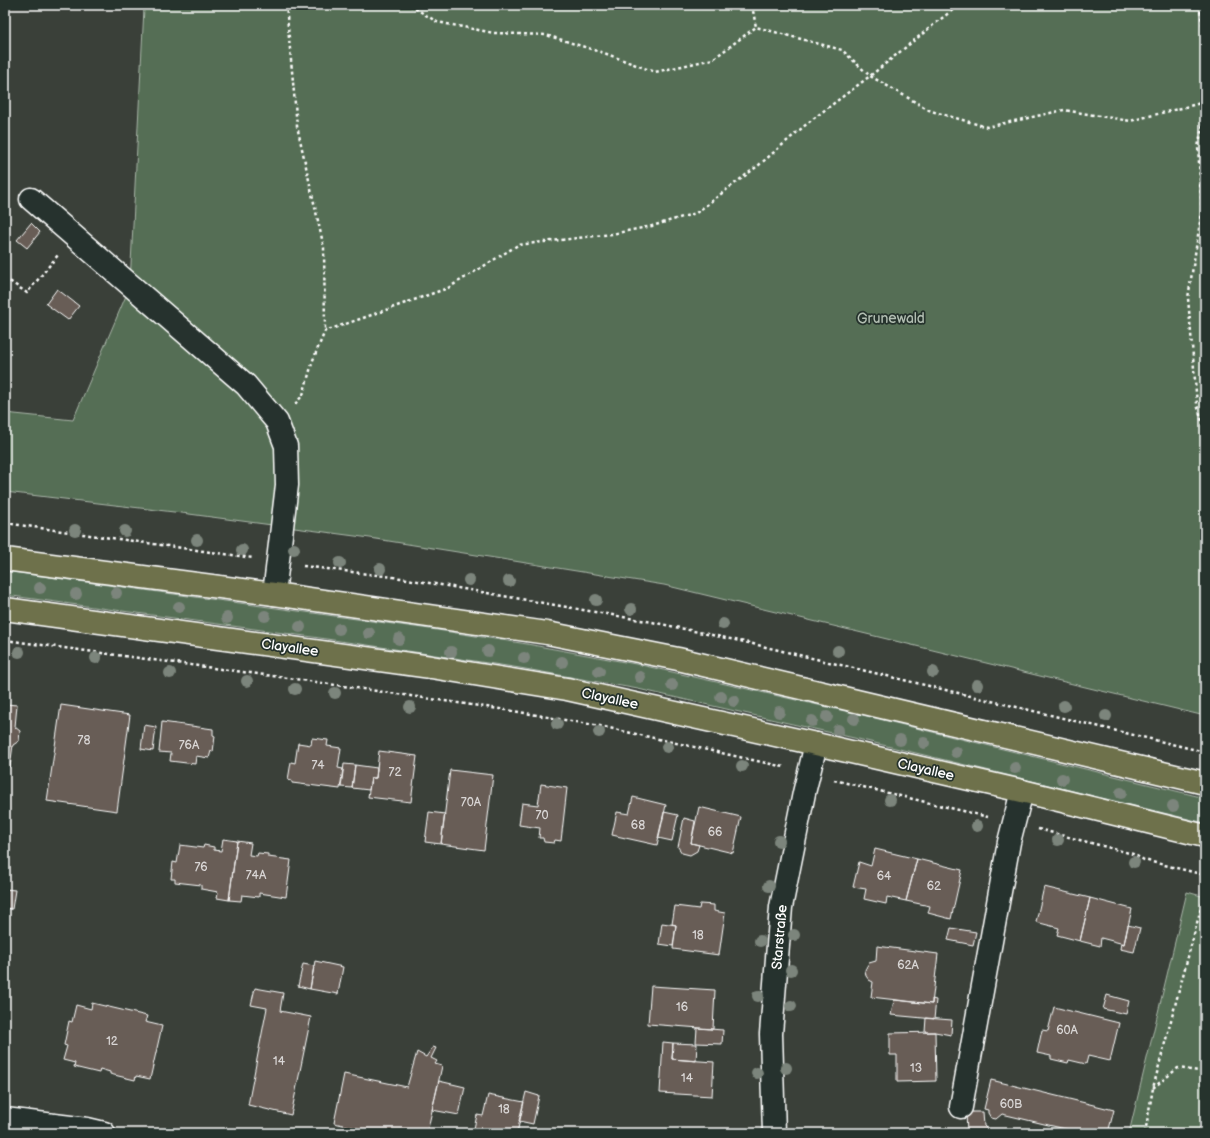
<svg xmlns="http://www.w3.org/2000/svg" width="1210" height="1138" viewBox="0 0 1210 1138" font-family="'Balsamiq Sans',sans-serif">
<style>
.green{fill:#556e54;stroke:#aab6aa}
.building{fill:#685d56;stroke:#fff}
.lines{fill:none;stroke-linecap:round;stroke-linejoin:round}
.minor-casing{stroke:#fff;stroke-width:25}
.major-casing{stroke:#fff;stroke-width:25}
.path{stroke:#fff;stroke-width:2.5;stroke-dasharray:3 3;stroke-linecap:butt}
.minor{stroke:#26332d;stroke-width:22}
.major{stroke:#6e714b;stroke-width:22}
.tree{fill:#7c857c}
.labels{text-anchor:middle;stroke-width:3.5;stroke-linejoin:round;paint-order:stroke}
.number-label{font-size:12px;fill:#d9d6d5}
.park-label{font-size:14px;fill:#b2beb2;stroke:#26332d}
.street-label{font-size:14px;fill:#fff;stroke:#26332d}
</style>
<rect width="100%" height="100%" fill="#3a4039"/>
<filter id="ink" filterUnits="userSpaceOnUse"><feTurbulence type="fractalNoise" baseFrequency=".025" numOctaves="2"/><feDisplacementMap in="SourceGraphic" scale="8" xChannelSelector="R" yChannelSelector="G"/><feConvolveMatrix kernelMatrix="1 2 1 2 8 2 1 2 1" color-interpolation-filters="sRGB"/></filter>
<g filter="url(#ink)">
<!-- green -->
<path class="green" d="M140 5H1205V716L664 585 370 538 174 512 5 492V413L73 420 128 291 130 284 144 8Z
M5 571 437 630 527 644 641 665 858 714 1205 798V823L854 738 638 689 520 668 435 655 313 637 5 595Z
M1187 892 1205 897V1133H1129Z"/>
<!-- building -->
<path class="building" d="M31 223 40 232 27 248 17 240Z
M57 289 79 306 68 320 46 304Z
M5 704 17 705 15 727 20 731 19 741 13 745 10 767 5 766Z
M61 705 130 715 117 811 47 801Z
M162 722 213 729V735L215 736 213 752 211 751 209 758 196 756 195 764 170 761 171 753 159 752Z
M144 725 156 727 153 751 141 749Z
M312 738 328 740 327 746 341 748 338 768 343 769 340 789 292 783V781L288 780 291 762 295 763 298 743 311 745Z
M379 751 417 756 411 802 368 797 371 778H376Z
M344 764 355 765 352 788 341 787Z
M355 765 377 768 376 778H371L369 790 352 788Z
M450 770 493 775 484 850 441 844Z
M541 784 567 788 561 841 555 840 554 843 544 842 543 838H539L540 828 519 825 522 803 538 805Z
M633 797 666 805 657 845 612 835 617 812 629 814Z
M699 807 741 817 733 853 691 843Z
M429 812 445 814 441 844 425 842Z
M664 812 678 815 672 841 658 838Z
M684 818 695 821 691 843 699 845 697 851 690 855 682 853 678 847Z
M223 839 237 841 229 900 217 898 218 892 201 889V885L175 882V879H171L173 862 177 863 180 845 203 848 204 845 214 847V850L221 851Z
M237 841 251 843 249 855 257 856 258 853 268 854V857L291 860 286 897 259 893V897L242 895 241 901 229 900Z
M875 849 917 859 906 901 887 897 886 904 864 899 866 889 853 887 859 862 871 866Z
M917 859 962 870 951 919 928 913 930 906 906 901Z
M1044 887 1090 898 1080 941 1057 935 1059 928 1036 922Z
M5 889 15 890 12 909 5 908Z
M1090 898 1132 909 1124 944 1101 938 1100 946 1080 941Z
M700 904 714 905V911L725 913 719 955 673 949 676 925 672 924 675 906 699 909Z
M662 923 676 925 673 946 659 944Z
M1128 925 1140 928 1134 952 1120 949 1121 943 1124 944Z
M951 928 976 932 973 945 948 940Z
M877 946 938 954 932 1004 871 997 873 982 869 980 866 976 865 970 867 966 869 963 876 961Z
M315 961 343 967 338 994 310 989Z
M303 964 314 966 310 989 298 986Z
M651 986 715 990 713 1029 648 1024Z
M255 988 283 993 280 1011 311 1017 291 1115 248 1105 267 1008 251 1005Z
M1107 995 1129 1001 1126 1014 1103 1009Z
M932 999 936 1000 934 1019 891 1015 894 1000 932 1004Z
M92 1003 147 1016 145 1022 162 1026 150 1079 136 1076 135 1080 110 1074V1072L100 1069 99 1073 74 1067 75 1063 63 1060 67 1046 64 1045 69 1021 72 1022 76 1005 91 1009Z
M1054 1007 1119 1023 1110 1061 1088 1056 1086 1064 1069 1060 1068 1063 1051 1059V1056L1037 1053 1042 1030 1048 1031Z
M926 1018 952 1020 951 1035 935 1032H925Z
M697 1028 723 1030 722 1044 696 1043Z
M935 1032 936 1081 897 1082V1055H890V1033Z
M663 1042 673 1043 672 1059 714 1062 712 1096 660 1093Z
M673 1043 697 1044 696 1061 672 1059Z
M433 1047 436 1048 431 1058 437 1061 435 1064 442 1066 427 1133H378L334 1123 344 1074 407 1087 417 1052 426 1057Z
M991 1080 1114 1110 1108 1133H1078V1132L1002 1114 996 1119 991 1118 988 1113V1110L984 1109Z
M439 1081 465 1087 459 1115 432 1110Z
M526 1092 539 1096 533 1124 519 1121Z
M488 1095 524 1102 517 1133H473L477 1115 483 1116Z
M966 1112H983L984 1126 987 1129 986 1133H967Z"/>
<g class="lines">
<!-- minor casing -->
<g class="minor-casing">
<path id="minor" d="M31 199 246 385 277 422 286 446 287 485 274 594
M961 1107 1009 842 1022 791
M5 1119 87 1129 104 1133
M774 1133 771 1034 781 907 804 793 816 744"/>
</g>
<!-- major casing -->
<g class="major-casing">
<path id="major" d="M5 559 274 594 547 633 678 659 1205 783
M5 609 431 667 567 689 816 744 1022 791 1205 836"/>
</g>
<!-- path -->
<path class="path" d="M286 5 297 126 324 248 325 331
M410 5 437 22 494 33 546 35 604 53 655 72 713 59 756 27
M752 5 756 27 842 50 870 76 931 111 987 127 1064 110 1130 121 1205 102
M1199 5 1204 32 1205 56
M1205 113 1198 147 1202 210 1205 218
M1202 210 1188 298 1197 404 1205 433
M5 278 27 293 58 255
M295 404 303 395 313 360 325 331 363 318 448 288 518 245 612 234 652 226 696 213 759 165 809 122 870 76 937 22 959 5
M5 523 253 558
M303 566 401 578 652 622 749 643 1205 752
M5 640 295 679 513 711 600 726 784 767
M834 780 988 817
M1038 829 1133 854 1144 860 1205 875
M1153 1088 1178 1068 1205 1072
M1145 1133 1153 1088 1205 893"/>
<!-- minor -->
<use href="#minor" class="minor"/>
<!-- major -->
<use href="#major" class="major"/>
</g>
<!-- trees -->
<g class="tree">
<circle cx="75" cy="530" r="6"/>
<circle cx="125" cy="531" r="6"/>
<circle cx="197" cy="540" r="6"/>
<circle cx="294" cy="549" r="6"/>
<circle cx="242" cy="550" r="6"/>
<circle cx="340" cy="563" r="6"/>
<circle cx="380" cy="569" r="6"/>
<circle cx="469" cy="580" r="6"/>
<circle cx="509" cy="581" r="6"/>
<circle cx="40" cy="588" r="6"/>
<circle cx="116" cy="593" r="6"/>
<circle cx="76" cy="594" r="6"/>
<circle cx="596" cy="600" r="6"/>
<circle cx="179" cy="607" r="6"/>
<circle cx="631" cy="609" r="6"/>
<circle cx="265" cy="616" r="6"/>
<circle cx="227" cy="618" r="6"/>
<circle cx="723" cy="624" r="6"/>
<circle cx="300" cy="627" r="6"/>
<circle cx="339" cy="629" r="6"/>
<circle cx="369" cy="633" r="6"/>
<circle cx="399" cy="639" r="6"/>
<circle cx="488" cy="651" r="6"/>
<circle cx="838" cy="651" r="6"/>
<circle cx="19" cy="652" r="6"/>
<circle cx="451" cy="652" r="6"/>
<circle cx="96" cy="658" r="6"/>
<circle cx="524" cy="658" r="6"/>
<circle cx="562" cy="662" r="6"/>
<circle cx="599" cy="671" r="6"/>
<circle cx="933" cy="672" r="6"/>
<circle cx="170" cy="673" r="6"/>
<circle cx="640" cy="677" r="6"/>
<circle cx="247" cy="681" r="6"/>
<circle cx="672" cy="685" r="6"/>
<circle cx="977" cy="685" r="6"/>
<circle cx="295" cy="689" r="6"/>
<circle cx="335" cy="693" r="6"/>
<circle cx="721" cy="697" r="6"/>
<circle cx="734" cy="701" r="6"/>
<circle cx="1064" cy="706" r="6"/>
<circle cx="410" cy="707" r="6"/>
<circle cx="779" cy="712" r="6"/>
<circle cx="1106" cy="716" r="6"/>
<circle cx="827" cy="717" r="6"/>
<circle cx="854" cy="719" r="6"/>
<circle cx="812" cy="721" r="6"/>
<circle cx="557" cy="724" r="6"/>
<circle cx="838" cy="730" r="6"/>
<circle cx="599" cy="732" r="6"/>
<circle cx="900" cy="740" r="6"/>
<circle cx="924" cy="743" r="6"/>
<circle cx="667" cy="747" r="6"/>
<circle cx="956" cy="752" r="6"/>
<circle cx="742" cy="766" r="6"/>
<circle cx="1015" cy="768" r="6"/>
<circle cx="1062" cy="779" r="6"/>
<circle cx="1121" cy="793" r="6"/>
<circle cx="890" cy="800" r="6"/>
<circle cx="1173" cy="806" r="6"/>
<circle cx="977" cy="826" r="6"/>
<circle cx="1058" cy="840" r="6"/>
<circle cx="779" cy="841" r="6"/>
<circle cx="1134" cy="862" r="6"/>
<circle cx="769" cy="886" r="6"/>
<circle cx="794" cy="935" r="6"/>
<circle cx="760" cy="941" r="6"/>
<circle cx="791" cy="970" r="6"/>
<circle cx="758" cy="996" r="6"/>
<circle cx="791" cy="1006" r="6"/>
<circle cx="786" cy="1068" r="6"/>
<circle cx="757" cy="1073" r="6"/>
</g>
</g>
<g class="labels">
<!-- number labels -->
<g class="number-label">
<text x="84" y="744">78</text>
<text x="189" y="749">76A</text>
<text x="318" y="769">74</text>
<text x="395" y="776">72</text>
<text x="471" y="806">70A</text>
<text x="542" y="819">70</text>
<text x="638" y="829">68</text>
<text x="715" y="836">66</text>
<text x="201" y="871">76</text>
<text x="256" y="879">74A</text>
<text x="884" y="880">64</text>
<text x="934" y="890">62</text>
<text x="698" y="939">18</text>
<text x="908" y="969">62A</text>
<text x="682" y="1011">16</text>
<text x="1067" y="1034">60A</text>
<text x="112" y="1045">12</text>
<text x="279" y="1065">14</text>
<text x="916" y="1072">13</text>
<text x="687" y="1082">14</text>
<text x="1011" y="1108">60B</text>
<text x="504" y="1113">18</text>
</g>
<!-- park labels -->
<g class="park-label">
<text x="891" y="323">Grunewald</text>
</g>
<!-- street labels -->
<g class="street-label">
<text transform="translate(290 647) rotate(8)" y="5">Clayallee</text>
<text transform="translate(610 698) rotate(12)" y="5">Clayallee</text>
<text transform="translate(926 769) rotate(13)" y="5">Clayallee</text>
<text transform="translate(779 937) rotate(-85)" y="5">Starstraße</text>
</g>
</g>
<!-- margin -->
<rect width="1210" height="1138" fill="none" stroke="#26332d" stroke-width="20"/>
<rect x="10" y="10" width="1190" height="1118" fill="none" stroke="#fff" stroke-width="1.5" filter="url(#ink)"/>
</svg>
